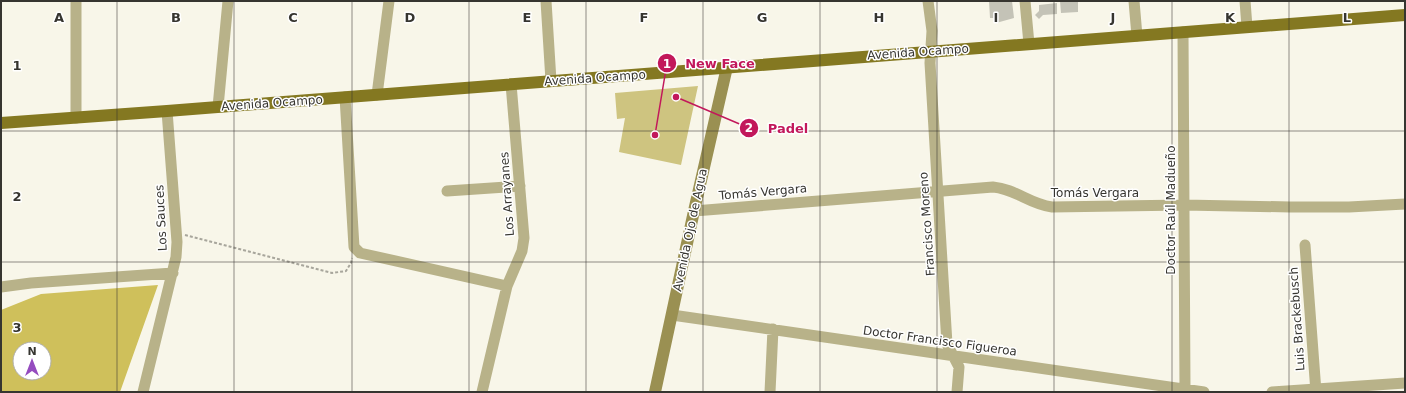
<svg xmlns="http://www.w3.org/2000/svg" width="1406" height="393" viewBox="0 0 1406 393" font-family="'DejaVu Sans',sans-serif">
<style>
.green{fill:#cec480}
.forest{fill:#cfc05b;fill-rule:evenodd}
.building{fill:#c4c3b7}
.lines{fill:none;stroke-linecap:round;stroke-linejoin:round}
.path{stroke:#a8a69c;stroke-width:2;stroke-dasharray:3 2;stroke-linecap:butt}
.street{stroke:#b8b289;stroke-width:11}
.secondary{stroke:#9a9052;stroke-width:12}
.primary{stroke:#847821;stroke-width:12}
.grid{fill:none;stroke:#363530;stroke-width:1;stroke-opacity:0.55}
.labels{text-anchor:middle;stroke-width:3;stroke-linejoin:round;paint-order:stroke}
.street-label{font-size:12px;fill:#363530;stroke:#fff}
.grid-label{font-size:13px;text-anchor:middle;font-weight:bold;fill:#363530;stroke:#fff;stroke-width:3;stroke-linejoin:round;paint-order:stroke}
.leader{fill:none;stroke:#c2185b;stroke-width:1.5}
.callout-dot{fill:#c2185b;stroke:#fff;stroke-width:1.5}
.mark-label{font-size:12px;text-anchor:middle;font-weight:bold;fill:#fff}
.callout-label{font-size:13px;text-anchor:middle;font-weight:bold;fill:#c2185b;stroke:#fff;stroke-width:3;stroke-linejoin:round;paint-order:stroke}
</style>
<rect width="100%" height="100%" fill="#f8f6e9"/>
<!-- green -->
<path class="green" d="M698 86 681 165 619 152 625 118 617 119 615 93Z"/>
<!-- forest -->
<path class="forest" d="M158 285 120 392H1V310L41 294ZM20 349H44V373H20Z"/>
<!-- building -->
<path class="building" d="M989 1H1012L1014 18 996 23V18H990Z
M1060 1H1078V12L1061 13Z
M1057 3V14L1043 15 1039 19 1035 15 1039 11V5Z"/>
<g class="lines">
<!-- path -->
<path class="path" d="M185 235 332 273 346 271 351 263 352 258"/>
<!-- street -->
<path class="street" d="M76 1V118
M546 1 551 81
M928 1 932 31 930 63 947 344 959 367 957 392
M1025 1 1029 44
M1134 1 1137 36
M1245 1 1247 27
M1183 32 1185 389
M377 95 389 1
M345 97 354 247 360 253 507 286
M218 107 228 1
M447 191 520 186
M694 211 993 187C1016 189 1029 204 1052 207L1184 205 1290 207H1349L1405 204
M1305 245 1316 392
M1 287 31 283 173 273
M672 315 1204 392
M143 392 176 257 177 242 167 111
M482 392 507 286 522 251 524 238 511 84
M770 392 773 329
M1272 392 1405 383"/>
<!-- secondary -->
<path class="secondary" d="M655 392 694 211 727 67"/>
<!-- primary -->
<path class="primary" d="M1 123 167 111 1405 15"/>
</g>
<!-- grid -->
<path class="grid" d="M117 1V392M234 1V392M352 1V392M469 1V392M586 1V392M703 1V392M820 1V392M937 1V392M1054 1V392M1172 1V392M1289 1V392M1 131H1405M1 262H1405"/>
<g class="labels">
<!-- street labels -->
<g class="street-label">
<text transform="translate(918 52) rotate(-4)" y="4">Avenida Ocampo</text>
<text transform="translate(595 78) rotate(-4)" y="4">Avenida Ocampo</text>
<text transform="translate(272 103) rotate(-4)" y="4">Avenida Ocampo</text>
<text transform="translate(763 192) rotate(-5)" y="4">Tomás Vergara</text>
<text x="1095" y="197">Tomás Vergara</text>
<text transform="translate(507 194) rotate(-94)" y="4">Los Arrayanes</text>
<text transform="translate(1171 210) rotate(-90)" y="4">Doctor Raúl Madueño</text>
<text transform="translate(161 218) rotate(-93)" y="4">Los Sauces</text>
<text transform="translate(927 224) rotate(-94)" y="4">Francisco Moreno</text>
<text transform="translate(690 230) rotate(-78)" y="4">Avenida Ojo de Agua</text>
<text transform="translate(1297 319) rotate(-94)" y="4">Luis Brackebusch</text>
<text transform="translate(940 341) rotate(8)" y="4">Doctor Francisco Figueroa</text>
</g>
</g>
<g class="grid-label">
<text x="59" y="22">A</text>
<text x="176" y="22">B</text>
<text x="293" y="22">C</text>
<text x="410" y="22">D</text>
<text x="527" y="22">E</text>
<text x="644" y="22">F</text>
<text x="762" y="22">G</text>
<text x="879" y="22">H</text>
<text x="996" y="22">I</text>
<text x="1113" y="22">J</text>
<text x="1230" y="22">K</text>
<text x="1347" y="22">L</text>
<text x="17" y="70">1</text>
<text x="17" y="201">2</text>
<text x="17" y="332">3</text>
</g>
<!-- callouts -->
<path class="leader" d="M655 135L667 63M676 97L749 128"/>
<g class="callout-dot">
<circle cx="655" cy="135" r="4"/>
<circle cx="676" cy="97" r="4"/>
<circle cx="667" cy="63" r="10"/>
<circle cx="749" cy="128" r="10"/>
</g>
<g class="mark-label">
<text x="667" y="68">1</text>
<text x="749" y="132">2</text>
</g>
<g class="callout-label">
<text x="720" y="68">New Face</text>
<text x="788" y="133">Padel</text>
</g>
<!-- border -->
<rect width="1406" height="393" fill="none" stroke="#363530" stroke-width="4"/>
<!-- north arrow -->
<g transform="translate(32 361)"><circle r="19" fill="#ffffff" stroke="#afaeac"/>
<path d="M0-3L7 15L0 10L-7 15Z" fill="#954cbf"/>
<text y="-6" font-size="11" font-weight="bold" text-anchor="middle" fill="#363530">N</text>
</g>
</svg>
